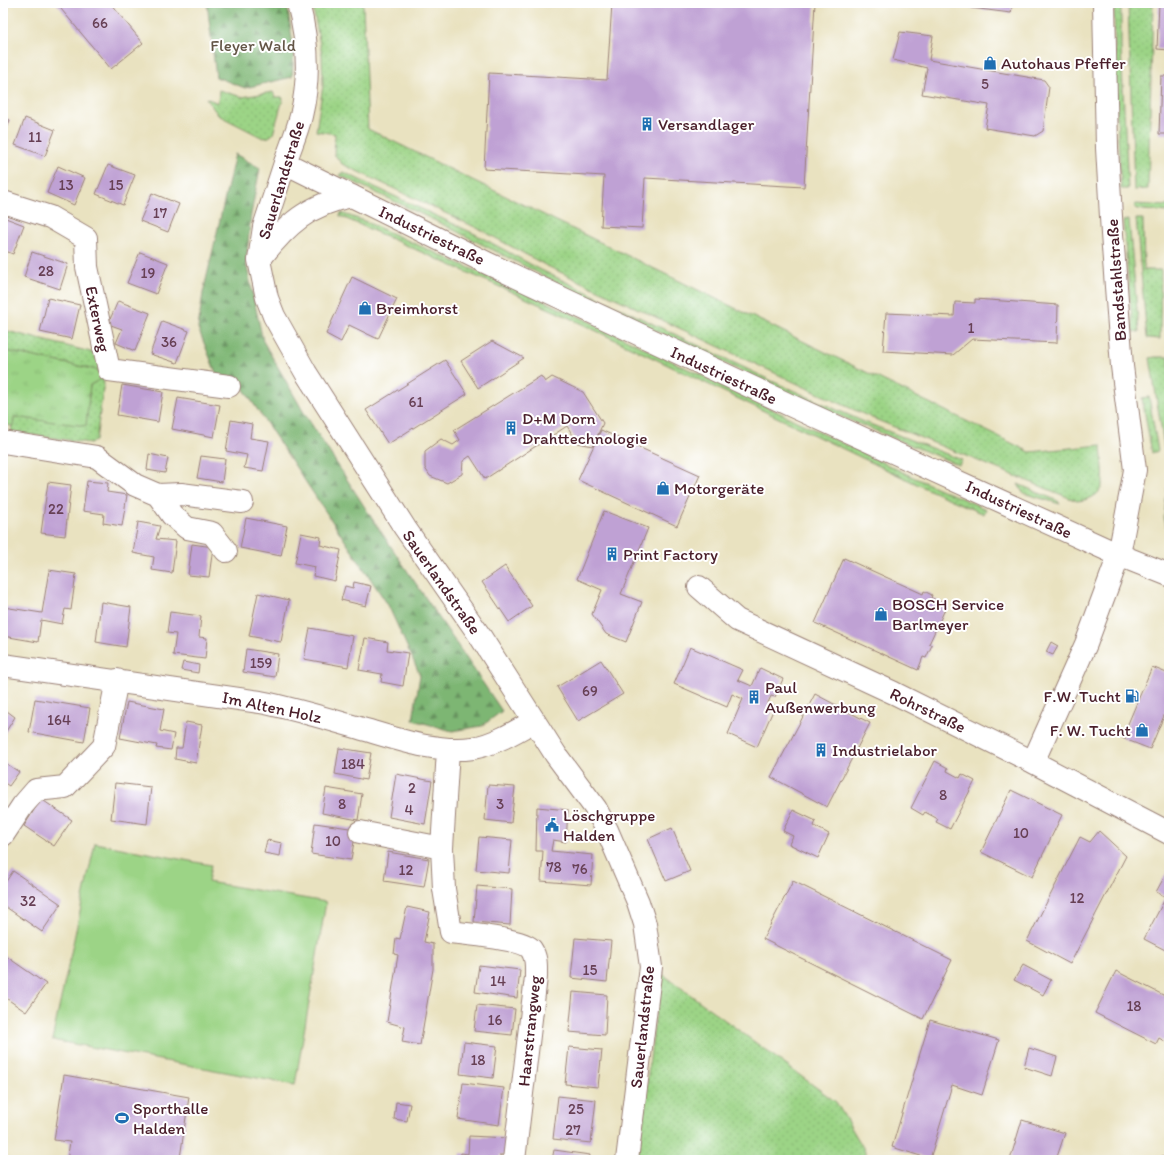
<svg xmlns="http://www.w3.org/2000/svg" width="1172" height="1163" viewBox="0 0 1172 1163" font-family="Itim,sans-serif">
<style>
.grass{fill:url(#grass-dots);stroke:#737a58}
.forest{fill:url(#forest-firs);stroke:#646a4f}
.park{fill:url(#park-tufts);stroke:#737a58}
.pitch{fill:#9cd486;stroke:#737a58}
.building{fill:#bfa1d4}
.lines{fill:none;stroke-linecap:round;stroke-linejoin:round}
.minor-casing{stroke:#9a8076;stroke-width:24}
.tertiary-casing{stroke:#9a8076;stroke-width:24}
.secondary-casing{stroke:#9a8076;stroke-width:24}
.minor{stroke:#fff;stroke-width:22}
.tertiary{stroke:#fff;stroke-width:22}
.secondary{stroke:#fff;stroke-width:22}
.labels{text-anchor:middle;stroke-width:4;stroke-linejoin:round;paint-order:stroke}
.number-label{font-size:15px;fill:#674055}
.park-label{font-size:17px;fill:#635546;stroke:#fff}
.poi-label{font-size:17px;fill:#4a1f2b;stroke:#fff;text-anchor:start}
.street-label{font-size:17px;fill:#4a1f2b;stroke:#fff}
</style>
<defs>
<pattern id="grass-dots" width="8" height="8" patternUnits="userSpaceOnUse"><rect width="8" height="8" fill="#9cd486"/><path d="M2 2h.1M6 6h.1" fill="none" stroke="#88b674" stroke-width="1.8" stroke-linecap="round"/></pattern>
<pattern id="forest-firs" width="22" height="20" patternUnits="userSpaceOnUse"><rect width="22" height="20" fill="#7db673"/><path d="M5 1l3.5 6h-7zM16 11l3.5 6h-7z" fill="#68935f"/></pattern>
<pattern id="park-tufts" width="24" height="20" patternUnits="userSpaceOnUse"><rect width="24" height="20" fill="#9cd486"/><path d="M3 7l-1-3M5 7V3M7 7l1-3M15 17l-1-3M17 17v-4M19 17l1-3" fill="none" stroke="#88b674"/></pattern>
</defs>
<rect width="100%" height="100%" fill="#fff"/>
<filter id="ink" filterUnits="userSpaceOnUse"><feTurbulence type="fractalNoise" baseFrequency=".025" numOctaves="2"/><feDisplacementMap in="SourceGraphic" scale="8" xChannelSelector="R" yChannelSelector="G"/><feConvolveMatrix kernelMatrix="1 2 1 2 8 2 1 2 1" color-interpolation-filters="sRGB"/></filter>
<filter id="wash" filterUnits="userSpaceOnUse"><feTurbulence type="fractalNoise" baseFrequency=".012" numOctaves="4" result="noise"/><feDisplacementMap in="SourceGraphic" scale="16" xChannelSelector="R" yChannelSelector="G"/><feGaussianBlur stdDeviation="0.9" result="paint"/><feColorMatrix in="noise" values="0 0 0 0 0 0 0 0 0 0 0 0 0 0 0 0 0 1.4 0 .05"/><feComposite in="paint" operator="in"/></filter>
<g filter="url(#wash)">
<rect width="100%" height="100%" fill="#e9e2c0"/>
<!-- grass -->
<path class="grass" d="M312 3H363L368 129 1030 452 1101 445C1102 471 1113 498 1077 501L872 418 813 391 545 265 481 230 342 164 334 154 335 134 316 131 323 85 322 55Z
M1114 3H1121V47L1128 189H1121L1116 100Z
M1128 3H1153L1148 189 1134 190Z
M219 90 242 97 273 92 275 97H282L283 99 273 134 269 137 263 138 218 115 206 98 218 103Z
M343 172 477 235 541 270 772 381 862 421 962 460 959 465 847 419 777 388 591 300 442 224 339 175Z
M1135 204 1169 206V212L1143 210 1135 208Z
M341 213 364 221 582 318 915 478 986 509 984 514 927 489 561 314 340 216Z
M1136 219H1143L1144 270H1161L1160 339 1147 338Z
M1129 220 1139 332H1133L1123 221Z
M3 330 99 354 102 371 6 351 3 371Z
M1155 357H1169V460L1166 458 1150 358Z
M103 378 104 382 96 441 90 443 11 432 13 417 86 425 90 385Z
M1149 397 1158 451 1152 453 1142 398Z
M1168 481H1169V537L1164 518Z
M1018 484 1058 501 1060 504 1023 493Z
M661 973 836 1102 865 1151V1160H637Z"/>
<!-- forest -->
<path class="forest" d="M207 3H287L294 53 292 77 245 88 216 77Z
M235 154 260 168 251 214 246 263 263 341 303 411 375 523 502 711 482 726 452 731 413 720 420 675 388 605 243 388 216 373 198 328 203 293Z"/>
<!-- park -->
<path class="park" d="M6 351 102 371 103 378 90 385 86 426 14 417 13 426 3 425V371Z"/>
<!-- pitch -->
<path class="pitch" d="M95 843 211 865 208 882 326 902 295 1085 52 1040Z"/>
<g id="blocks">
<!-- building -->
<path class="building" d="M56 3H110L143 43 111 69Z
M612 3H815L804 187 645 178 642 228 601 226 604 176 484 169 489 73 607 80Z
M968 3H1013L1011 13 971 8Z
M1159 3H1169V50L1157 49Z
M900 32 933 36 929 60 1044 80 1049 87 1043 131 1035 136 985 128 989 105 922 94 927 68 893 60Z
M1161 76H1169V134H1159Z
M3 117 10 120 3 139Z
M25 118 55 130 45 156 15 145Z
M108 165 135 175 123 205 96 194Z
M58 166 85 178 74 205 47 193Z
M152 193 179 204 168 232 140 221Z
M3 217 24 225 13 254 3 250Z
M32 252 68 264 60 289 24 277Z
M140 252 168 263 156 294 127 283Z
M352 277 397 299 378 339 349 325 341 342 326 334Z
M48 298 80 305 72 339 40 332Z
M975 299 1058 305 1057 343 972 339 953 355 883 351 886 313 954 316 955 302 975 303Z
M118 301 150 313 135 351 116 343 122 329 108 324Z
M162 321 189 331 177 363 150 354Z
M492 341 524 358 478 388 461 361Z
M445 360 467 394 388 444 366 410Z
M541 376 545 382 552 377 583 392 603 423 593 446 578 443 567 426 485 479 470 456 463 461 462 474 447 483 430 476 425 468V451L441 439 453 445 460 440 454 430Z
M122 385 163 392 158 422 117 415Z
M178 398 220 405 214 437 172 429Z
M231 420 252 424 250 438 269 441 263 471 244 468 247 455 226 451Z
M601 430 700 475 677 526 578 480Z
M149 454 168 458 165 473 147 470Z
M201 456 225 459 222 482 197 478Z
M87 481 108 483 107 492 127 495 122 526 103 523 104 514 83 511Z
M48 482 71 485 65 536 41 533Z
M604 511 648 528 621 594 642 602 626 642 606 634 592 614 602 590 577 579Z
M246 518 287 526 281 556 240 548Z
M138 522 160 526 156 539 176 541 172 573 152 570 154 557 133 553Z
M301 533 321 537 320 545 341 550 335 581 313 576 315 567 295 563Z
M192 544 213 547 209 577 188 575Z
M844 558 923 594 924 591 932 595 931 598 947 605 929 644 932 645 926 658 923 657 918 670 815 623Z
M505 566 532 606 509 622 482 582Z
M49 570 76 574 71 610 65 609 62 624 41 620 38 642 3 636V607L42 613Z
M354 582 371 586 366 606 341 600 345 586 353 588Z
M258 593 289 600 281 642 249 636Z
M101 602 131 607 126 647 96 642Z
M170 612 201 616 199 637 207 638 205 659 173 655 176 634 167 633Z
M310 628 353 636 348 667 304 659Z
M365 638 388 642 387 650 408 653 403 686 381 682 382 674 359 670Z
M1051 642 1058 646 1053 655 1046 652Z
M690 647 743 670 738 680 752 686 760 668 783 679 775 697 771 696 768 703 775 706 757 747 728 734 743 699 732 694 727 707 674 684Z
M246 649 278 654 275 677 243 672Z
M601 660 623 694 578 721 557 687Z
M183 662 199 665 198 673 181 670Z
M1152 667 1169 674V704L1150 749 1122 738Z
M815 694 870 723 827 807 771 777Z
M35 699 90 708 84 742 29 732Z
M127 702 164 709 160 731 174 734 171 750 156 748 157 745 120 738Z
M3 708 15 717 3 736Z
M186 722 202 725 196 763 175 759 176 748H182Z
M339 748 371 753 366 780 335 774Z
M935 761 948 768 947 771 960 778 962 774 975 781 950 829 936 822 938 819 925 812 923 815 911 808Z
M4 762 19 772 9 786 3 782Z
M396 774 432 781 425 824 389 817Z
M115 783 151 787 147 824 111 819Z
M488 785 515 787 511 823 485 820Z
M326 788 362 794 358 820 322 813Z
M1011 790 1062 815 1032 877 981 852Z
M41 799 72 820 54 846 24 826Z
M537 807 568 810 566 842 553 840 551 851 593 855 591 885 541 881 543 851H536Z
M793 810 816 821 814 826 829 834 818 858 789 844 793 836 783 831Z
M315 823 356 829 351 860 311 854Z
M672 828 690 871 666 881 648 839Z
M1099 831 1126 856 1070 964 1027 941 1080 837 1090 842Z
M479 837 512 840 509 873 476 870Z
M267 840 282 843 280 856 264 853Z
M388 852 429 859 424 887 384 881Z
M13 871 61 904 42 932 3 905V886Z
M1167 872 1169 873V952L1144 939 1166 897 1156 892Z
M793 881 952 960 923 1019 763 939Z
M477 886 512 889 510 925 474 922Z
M407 907 430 912 424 942 433 944V969L420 1045 402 1042 405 1027 387 1022 398 955 394 954 396 938 400 939Z
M575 938 611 941 607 982 571 978Z
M3 954 46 984 26 1012 3 996Z
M479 965 520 970 517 998 475 992Z
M1023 965 1051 980 1043 995 1014 980Z
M1116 971 1169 998V1044L1159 1038 1156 1044 1095 1013Z
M573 992 607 995 605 1035 569 1032Z
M477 1005 515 1009 512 1035 474 1031Z
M930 1020 999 1040 982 1095 952 1085 930 1159 892 1147Z
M464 1042 497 1046 493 1078 460 1074Z
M569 1047 602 1050 598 1087 565 1084Z
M1029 1048 1057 1057 1052 1076 1024 1067Z
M64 1075 189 1097 180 1158H175L174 1160H67L70 1142 54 1140Z
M463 1083 504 1088 499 1125 458 1119Z
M558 1096 596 1100 591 1143 553 1139Z
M396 1102 410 1104 407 1121 394 1119Z
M1022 1120 1065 1133 1056 1160H1010Z
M469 1136 508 1138 507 1155H500V1160H460L461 1153 468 1154Z
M554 1150 590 1155 589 1160H552Z
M1169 1154V1160H1150Z"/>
</g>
</g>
<g filter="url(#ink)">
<use href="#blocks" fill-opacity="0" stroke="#9a8076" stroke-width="1"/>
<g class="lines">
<!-- minor casing -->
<g class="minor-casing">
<path id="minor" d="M3 202 50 217 86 238 87 267 109 370 229 386
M3 442 97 457 135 485 158 495 172 515 187 528 212 533 226 551
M158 495 181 494 242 502
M699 587 737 620 894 693 1033 762 1086 644 1119 555
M3 665 260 702C296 709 331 720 366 730 400 740 437 753 473 748 495 744 515 732 534 721
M448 750 442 848 444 889 451 932C466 934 523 939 531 949 537 958 536 966 536 977L514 1160
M1033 762 1169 833
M360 832 442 848
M3 835 23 805 36 790 65 787 104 746 117 680"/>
</g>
<!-- tertiary casing -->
<g class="tertiary-casing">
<path id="tertiary" d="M1104 3 1107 148 1112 234 1122 366 1135 470 1119 555
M285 163C290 148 297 132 301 116 310 79 308 40 298 3"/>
</g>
<!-- secondary casing -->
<g class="secondary-casing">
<path id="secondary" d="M260 259C286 225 309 204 352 196
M627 1160 651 967 645 924 638 902 607 830 596 809 556 755 480 636 405 528 306 373 274 316 267 298 259 260 264 227 285 163 487 263 794 407 1119 555 1169 575"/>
</g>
<!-- minor -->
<use href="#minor" class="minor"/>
<!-- tertiary -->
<use href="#tertiary" class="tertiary"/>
<!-- secondary -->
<use href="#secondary" class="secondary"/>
</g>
</g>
<!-- icons -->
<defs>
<g id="shop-bare" transform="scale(1.08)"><path d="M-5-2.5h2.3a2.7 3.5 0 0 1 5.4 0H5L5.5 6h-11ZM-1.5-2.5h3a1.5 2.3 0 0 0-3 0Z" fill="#1f6fb2" stroke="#fff" stroke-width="2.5" paint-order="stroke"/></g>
<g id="building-bare" transform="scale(1.08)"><path d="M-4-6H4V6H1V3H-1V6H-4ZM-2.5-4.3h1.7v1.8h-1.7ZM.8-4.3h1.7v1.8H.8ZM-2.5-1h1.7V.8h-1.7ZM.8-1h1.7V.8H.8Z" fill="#1f6fb2" stroke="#fff" stroke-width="2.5" paint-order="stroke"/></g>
<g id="fuel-bare" transform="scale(1.08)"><path d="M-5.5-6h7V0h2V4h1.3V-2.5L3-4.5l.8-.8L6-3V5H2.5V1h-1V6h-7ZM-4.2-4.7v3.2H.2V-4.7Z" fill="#1f6fb2" stroke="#fff" stroke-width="2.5" paint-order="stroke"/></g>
<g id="civic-bare" transform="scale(1.08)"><path d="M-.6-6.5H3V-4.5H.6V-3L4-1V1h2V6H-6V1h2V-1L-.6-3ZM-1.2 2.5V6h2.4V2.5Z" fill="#1f6fb2" stroke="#fff" stroke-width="2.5" paint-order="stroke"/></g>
<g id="stadium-bare" transform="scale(1.08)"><path d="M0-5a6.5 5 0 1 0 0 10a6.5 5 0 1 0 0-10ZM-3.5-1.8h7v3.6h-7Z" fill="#1f6fb2" stroke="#fff" stroke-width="2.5" paint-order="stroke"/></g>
</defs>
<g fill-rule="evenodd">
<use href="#shop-bare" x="990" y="63"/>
<use href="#building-bare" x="647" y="124"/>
<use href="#shop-bare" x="365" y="308"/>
<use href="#building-bare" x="511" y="428"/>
<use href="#shop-bare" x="663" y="488"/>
<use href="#building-bare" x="612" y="554"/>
<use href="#shop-bare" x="881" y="614"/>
<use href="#fuel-bare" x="1132" y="696"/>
<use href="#building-bare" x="754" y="697"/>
<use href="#shop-bare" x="1142" y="730"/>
<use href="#building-bare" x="821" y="750"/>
<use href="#civic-bare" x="552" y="825"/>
<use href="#stadium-bare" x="122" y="1118"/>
</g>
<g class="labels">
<!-- number labels -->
<g class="number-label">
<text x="100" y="28">66</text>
<text x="985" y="89">5</text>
<text x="35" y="142">11</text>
<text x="66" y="190">13</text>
<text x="116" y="190">15</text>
<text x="160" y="218">17</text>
<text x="46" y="276">28</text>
<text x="148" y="278">19</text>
<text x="971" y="333">1</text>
<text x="169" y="347">36</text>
<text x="416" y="407">61</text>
<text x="56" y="514">22</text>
<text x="261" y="668">159</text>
<text x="590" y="696">69</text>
<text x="59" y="725">164</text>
<text x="353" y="769">184</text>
<text x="412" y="793">2</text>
<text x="943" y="800">8</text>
<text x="342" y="809">8</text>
<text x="500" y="809">3</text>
<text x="409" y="815">4</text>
<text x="1021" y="838">10</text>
<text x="333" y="846">10</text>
<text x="554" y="872">78</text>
<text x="580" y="874">76</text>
<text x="406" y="875">12</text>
<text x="1077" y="903">12</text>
<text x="28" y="906">32</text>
<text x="590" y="975">15</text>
<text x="498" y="986">14</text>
<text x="1134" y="1011">18</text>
<text x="495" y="1025">16</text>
<text x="478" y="1065">18</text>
<text x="576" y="1114">25</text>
<text x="573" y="1135">27</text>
</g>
<!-- park labels -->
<g class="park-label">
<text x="253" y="51">Fleyer Wald</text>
</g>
<!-- poi labels -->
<g class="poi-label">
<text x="1001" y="69">Autohaus Pfeffer</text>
<text x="658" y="130">Versandlager</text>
<text x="376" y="314">Breimhorst</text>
<text x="522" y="424">D+M Dorn<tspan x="522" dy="20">Drahttechnologie</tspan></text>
<text x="674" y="494">Motorgeräte</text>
<text x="623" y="560">Print Factory</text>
<text x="892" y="610">BOSCH Service<tspan x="892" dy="20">Barlmeyer</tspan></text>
<text x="765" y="693">Paul<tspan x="765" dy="20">Außenwerbung</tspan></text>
<text x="1121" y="702" text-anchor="end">F.W. Tucht</text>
<text x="1131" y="736" text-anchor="end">F. W. Tucht</text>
<text x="832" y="756">Industrielabor</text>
<text x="563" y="821">Löschgruppe<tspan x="563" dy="20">Halden</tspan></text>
<text x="133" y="1114">Sporthalle<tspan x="133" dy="20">Halden</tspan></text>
</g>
<!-- street labels -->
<g class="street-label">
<text transform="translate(281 180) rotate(-73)" y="6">Sauerlandstraße</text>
<text transform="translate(432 235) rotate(26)" y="6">Industriestraße</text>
<text transform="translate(1116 280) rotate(-94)" y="6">Bandstahlstraße</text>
<text transform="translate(98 319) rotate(78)" y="6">Exterweg</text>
<text transform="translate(724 375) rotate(25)" y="6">Industriestraße</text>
<text transform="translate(1019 509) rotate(25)" y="6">Industriestraße</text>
<text transform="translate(442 582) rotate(55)" y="6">Sauerlandstraße</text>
<text transform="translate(272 707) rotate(12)" y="6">Im Alten Holz</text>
<text transform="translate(928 710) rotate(26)" y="6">Rohrstraße</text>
<text transform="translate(642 1027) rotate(-84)" y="6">Sauerlandstraße</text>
<text transform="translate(529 1031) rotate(-84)" y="6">Haarstrangweg</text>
</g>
</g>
<!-- margin -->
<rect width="1172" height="1163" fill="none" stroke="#fff" stroke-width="16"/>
</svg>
